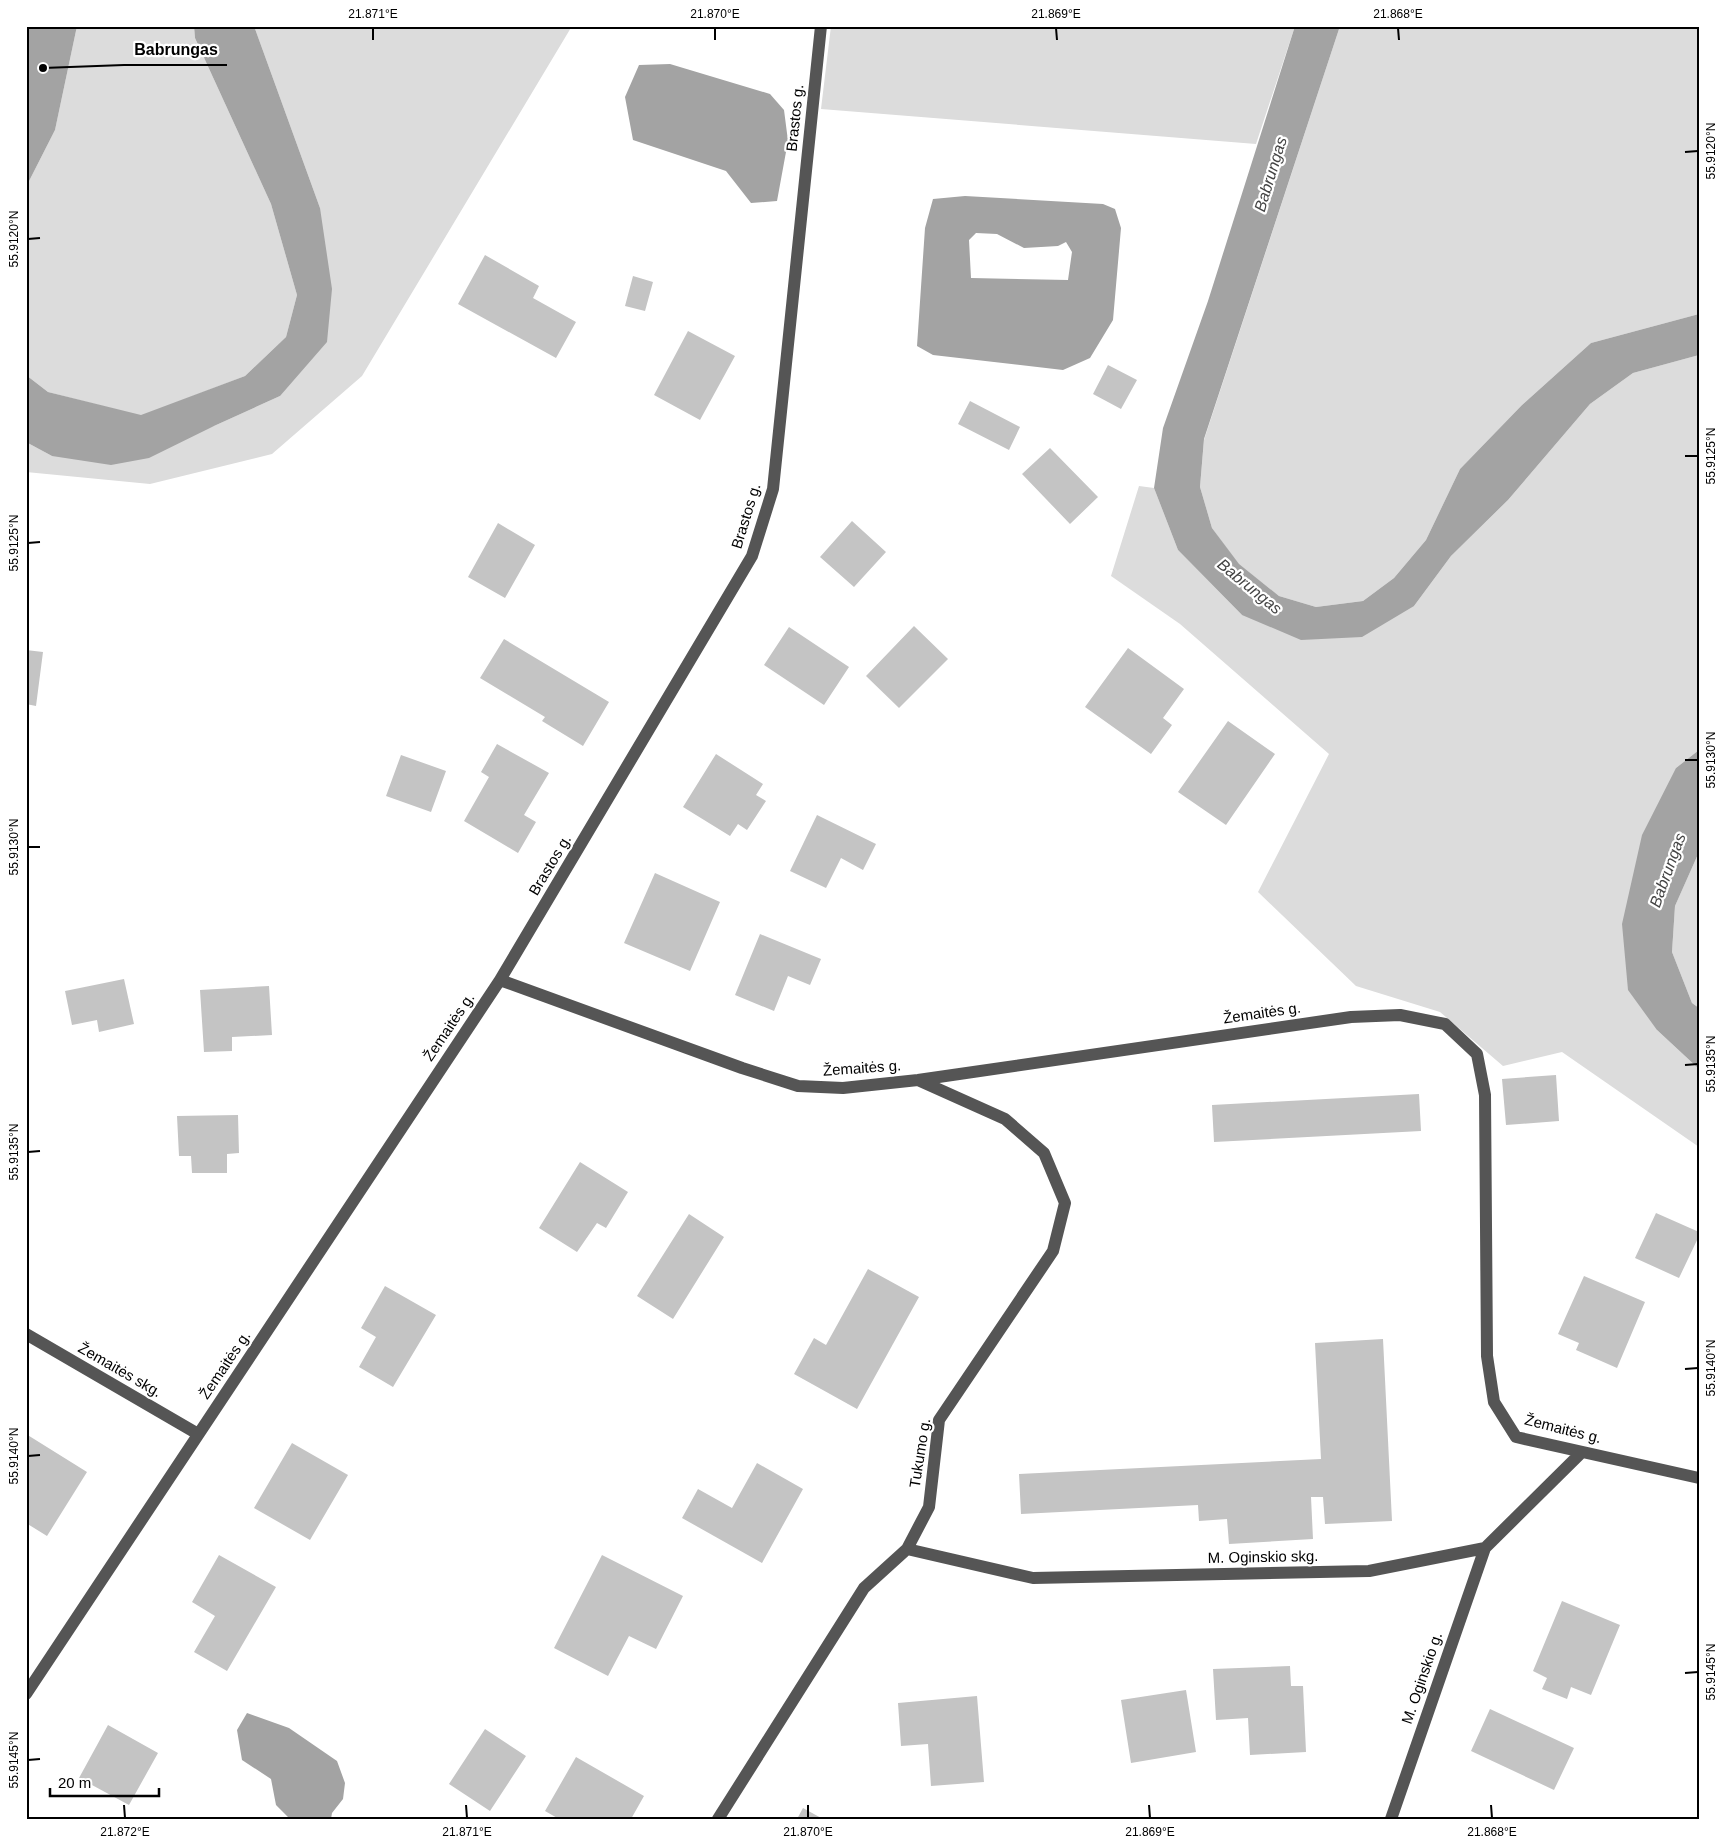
<svg xmlns="http://www.w3.org/2000/svg" width="1725" height="1845" viewBox="0 0 1725 1845" font-family="Helvetica,sans-serif">
<style>
.green{fill:#dcdcdc}
.water{fill:#a3a3a3;fill-rule:evenodd}
.building{fill:#c4c4c4}
.lines{fill:none;stroke-linecap:round;stroke-linejoin:round}
.minor{stroke:#555;stroke-width:12}
.ticks{fill:none;stroke:#000;stroke-width:2}
.labels{text-anchor:middle;stroke-width:4.5;stroke-linejoin:round;paint-order:stroke}
.street-label{font-size:15px;fill:#000;stroke:#fff}
.water-label{font-size:16px;font-style:italic;fill:#444;stroke:#fff}
.leader{fill:none;stroke:#000;stroke-width:2}
.callout-dot{fill:#000;stroke:#fff;stroke-width:2}
.callout-label{font-size:16px;text-anchor:middle;font-weight:bold;fill:#000;stroke:#fff;stroke-width:4.5;stroke-linejoin:round;paint-order:stroke}
.neatline{fill:none;stroke:#000;stroke-width:2}
.ticks-label{font-size:12px;text-anchor:middle;fill:#000}
</style>
<rect width="100%" height="100%" fill="#fff"/>
<!-- green -->
<path class="green" d="M77 26H194L195 38 271 204 297 295 286 337 245 376 141 416 48 392 26 375V187L55 130Z
M254 26H572L362 376 272 454 150 484 26 472V442L52 456 214 426 280 396 320 208Z
M831 26H1295L1256 144 821 109Z
M1340 26H1699V314L1591 343 1522 405 1460 469 1426 540 1394 578 1363 601 1316 607 1279 596 1238 564 1212 528 1200 487 1204 440Z
M1699 355V750L1676 768 1657 1030 1699 1069V1147L1562 1052 1503 1066 1440 1012 1356 986 1258 892 1329 754 1180 624 1111 576 1139 486 1154 488 1178 550 1242 615 1414 606 1451 556 1508 500 1590 404 1633 373Z
M1699 852V1008L1692 1003 1672 952 1675 906Z"/>
<!-- water -->
<path class="water" d="M30 26H77L55 130 26 187V40Z
M194 26H254L320 208 332 289 327 342 280 396 214 426 149 458 111 465 52 456 26 442V375L48 392 141 415 245 376 286 337 297 295 271 204 195 38Z
M1295 26H1340L1204 439 1200 487 1212 528 1239 564 1279 596 1316 607 1363 601 1394 578 1426 540 1460 469 1522 405 1591 343 1699 314V355L1633 373 1590 404 1508 500 1451 556 1414 606 1362 637 1301 640 1242 615 1178 550 1154 488 1163 428 1208 301Z
M670 64 770 94 784 110 788 141 777 201 751 203 726 171 633 140 625 97 639 65Z
M965 196 1103 204 1115 209 1121 228 1113 320 1090 358 1063 370 933 355 917 346 925 228 933 199ZM976 233 997 234 1024 248 1058 246 1066 242 1072 252 1068 280 971 278 969 240Z
M1699 750V852L1675 906 1672 952 1692 1003 1699 1008V1069L1657 1030 1628 990 1622 924 1642 835 1676 768Z
M247 1713 289 1728 337 1761 345 1783 343 1799 332 1813 331 1819H290L276 1805 271 1779 242 1760 237 1730Z"/>
<!-- building -->
<path class="building" d="M485 255 539 286 533 298 576 322 556 358 458 304Z
M633 276 653 282 645 311 625 306Z
M688 331 735 356 700 420 654 395Z
M1108 365 1137 380 1121 409 1093 394Z
M970 401 1020 427 1009 450 958 424Z
M1050 448 1098 497 1070 524 1022 474Z
M852 521 886 552 854 587 820 557Z
M498 523 535 545 505 598 468 577Z
M914 626 948 659 899 708 866 676Z
M789 627 849 667 824 705 764 665Z
M504 639 609 702 583 746 542 721 545 717 480 678Z
M1128 648 1184 689 1163 718 1172 725 1151 754 1085 707Z
M26 650 43 652 36 706 26 704Z
M1228 721 1275 754 1226 825 1178 792Z
M497 744 549 773 524 815 536 822 518 853 464 821 489 777 481 772Z
M716 754 763 784 756 795 766 801 747 830 738 824 730 836 683 807Z
M401 755 446 771 431 812 386 796Z
M817 815 876 844 863 870 841 858 826 888 790 871Z
M655 873 720 902 690 971 624 943Z
M760 934 821 959 810 985 788 976 774 1011 735 995Z
M124 979 134 1024 99 1032 97 1020 72 1025 65 991Z
M269 986 272 1035 232 1037V1051L204 1052 200 990Z
M1556 1075 1559 1121 1506 1125 1502 1079Z
M1419 1094 1421 1131 1214 1142 1212 1105Z
M238 1115 239 1153 227 1154V1173H192L191 1156H179L177 1116Z
M580 1162 628 1192 606 1228 597 1223 577 1252 539 1228Z
M1656 1213 1699 1232V1236L1679 1278 1635 1258Z
M689 1214 724 1237 673 1319 637 1296Z
M868 1269 919 1297 857 1409 794 1374 814 1338 826 1345Z
M1584 1276 1645 1302 1617 1368 1576 1350 1579 1343 1558 1334Z
M385 1286 436 1315 393 1387 359 1367 376 1337 361 1328Z
M1383 1339 1392 1521 1325 1524 1323 1497H1311L1313 1539 1229 1544 1227 1519 1199 1521 1198 1505 1021 1514 1019 1474 1321 1459 1315 1343Z
M26 1434 87 1472 47 1536 26 1523Z
M292 1443 348 1475 310 1540 254 1508Z
M757 1463 803 1489 762 1563 682 1518 698 1489 732 1508Z
M219 1555 276 1587 227 1671 194 1652 215 1616 192 1602Z
M602 1555 683 1596 656 1649 629 1636 608 1676 554 1648Z
M1562 1601 1620 1625 1591 1695 1571 1687 1567 1699 1542 1689 1547 1678 1533 1671Z
M1290 1666 1291 1686H1303L1306 1752 1250 1755 1248 1718 1216 1720 1213 1669Z
M1186 1690 1196 1752 1131 1763 1121 1700Z
M977 1696 984 1782 931 1786 928 1744 901 1746 898 1703Z
M1490 1709 1574 1748 1554 1790 1471 1751Z
M108 1725 158 1753 129 1805 79 1778Z
M485 1729 526 1756 490 1811 449 1784Z
M576 1757 644 1796 631 1819H559L545 1811Z
M803 1808 823 1819H797Z"/>
<g class="lines">
<!-- minor -->
<path class="minor" d="M500 980 752 556 773 489 821 26
M26 1334 198 1434
M907 1549 1033 1578 1369 1571 1485 1548 1582 1452
M26 1694 500 980 742 1068 798 1086 843 1088 918 1080 1351 1017 1400 1015 1445 1024 1477 1054 1485 1095 1487 1356 1494 1402 1516 1437 1699 1478
M718 1819 864 1588 907 1549 929 1507 939 1420 1053 1251 1065 1203 1044 1153 1005 1119 918 1080
M1391 1819 1485 1548"/>
</g>
<!-- ticks -->
<path class="ticks" d="M373 28V40M715 28V40M1056 28 1057 40M1398 28 1399 40M1685 152 1698 151M28 239 40 238M1685 456H1698M28 543 40 542M1685 760H1698M28 847H40M1685 1065 1698 1064M28 1152 40 1151M1685 1369 1698 1368M28 1456 40 1455M1685 1673 1698 1672M28 1760 40 1759M124 1805 125 1818M466 1805 467 1818M808 1805V1818M1149 1805 1150 1818M1491 1805 1492 1818"/>
<g class="labels">
<!-- street labels -->
<g class="street-label">
<text transform="translate(795 118) rotate(-84)" y="5">Brastos g.</text>
<text transform="translate(746 516) rotate(-73)" y="5">Brastos g.</text>
<text transform="translate(550 865) rotate(-59)" y="5">Brastos g.</text>
<text transform="translate(1262 1013) rotate(-8)" y="5">Žemaitės g.</text>
<text transform="translate(449 1027) rotate(-56)" y="5">Žemaitės g.</text>
<text transform="translate(862 1068) rotate(-4)" y="5">Žemaitės g.</text>
<text transform="translate(225 1365) rotate(-56)" y="5">Žemaitės g.</text>
<text transform="translate(120 1370) rotate(30)" y="5">Žemaitės skg.</text>
<text transform="translate(1563 1429) rotate(14)" y="5">Žemaitės g.</text>
<text transform="translate(920 1453) rotate(-81)" y="5">Tukumo g.</text>
<text transform="translate(1263 1557) rotate(-1)" y="5">M. Oginskio skg.</text>
<text transform="translate(1422 1678) rotate(-71)" y="5">M. Oginskio g.</text>
</g>
<!-- water labels -->
<g class="water-label">
<text transform="translate(1270 174) rotate(-73)" y="6">Babrungas</text>
<text transform="translate(1250 586) rotate(39)" y="6">Babrungas</text>
<text transform="translate(1667 870) rotate(-70)" y="6">Babrungas</text>
</g>
</g>
<!-- callouts -->
<path class="leader" d="M43 68L124 65H227"/>
<circle class="callout-dot" cx="43" cy="68" r="5"/>
<g class="callout-label">
<text x="176" y="55">Babrungas</text>
</g>
<!-- border -->
<rect width="1725" height="1845" fill="none" stroke="#ffffff" stroke-width="55"/>
<!-- scale -->
<path d="M50 1788v8h109v-8" fill="none" stroke="#000000" stroke-width="2.5"/>
<text x="58" y="1788" font-size="15" fill="#000000" stroke="#ffffff" stroke-width="4" paint-order="stroke">20 m</text>
<rect x="28" y="28" width="1670" height="1790" class="neatline"/>
<g class="ticks-label">
<text x="373" y="18">21.871°E</text>
<text x="715" y="18">21.870°E</text>
<text x="1056" y="18">21.869°E</text>
<text x="1398" y="18">21.868°E</text>
<text transform="translate(1711 151) rotate(-90)" y="4">55.9120°N</text>
<text transform="translate(14 239) rotate(-90)" y="4">55.9120°N</text>
<text transform="translate(1711 456) rotate(-90)" y="4">55.9125°N</text>
<text transform="translate(14 543) rotate(-90)" y="4">55.9125°N</text>
<text transform="translate(1711 760) rotate(-90)" y="4">55.9130°N</text>
<text transform="translate(14 847) rotate(-90)" y="4">55.9130°N</text>
<text transform="translate(1711 1064) rotate(-90)" y="4">55.9135°N</text>
<text transform="translate(14 1152) rotate(-90)" y="4">55.9135°N</text>
<text transform="translate(1711 1368) rotate(-90)" y="4">55.9140°N</text>
<text transform="translate(14 1456) rotate(-90)" y="4">55.9140°N</text>
<text transform="translate(1711 1672) rotate(-90)" y="4">55.9145°N</text>
<text transform="translate(14 1760) rotate(-90)" y="4">55.9145°N</text>
<text x="125" y="1836">21.872°E</text>
<text x="467" y="1836">21.871°E</text>
<text x="808" y="1836">21.870°E</text>
<text x="1150" y="1836">21.869°E</text>
<text x="1492" y="1836">21.868°E</text>
</g>
</svg>
